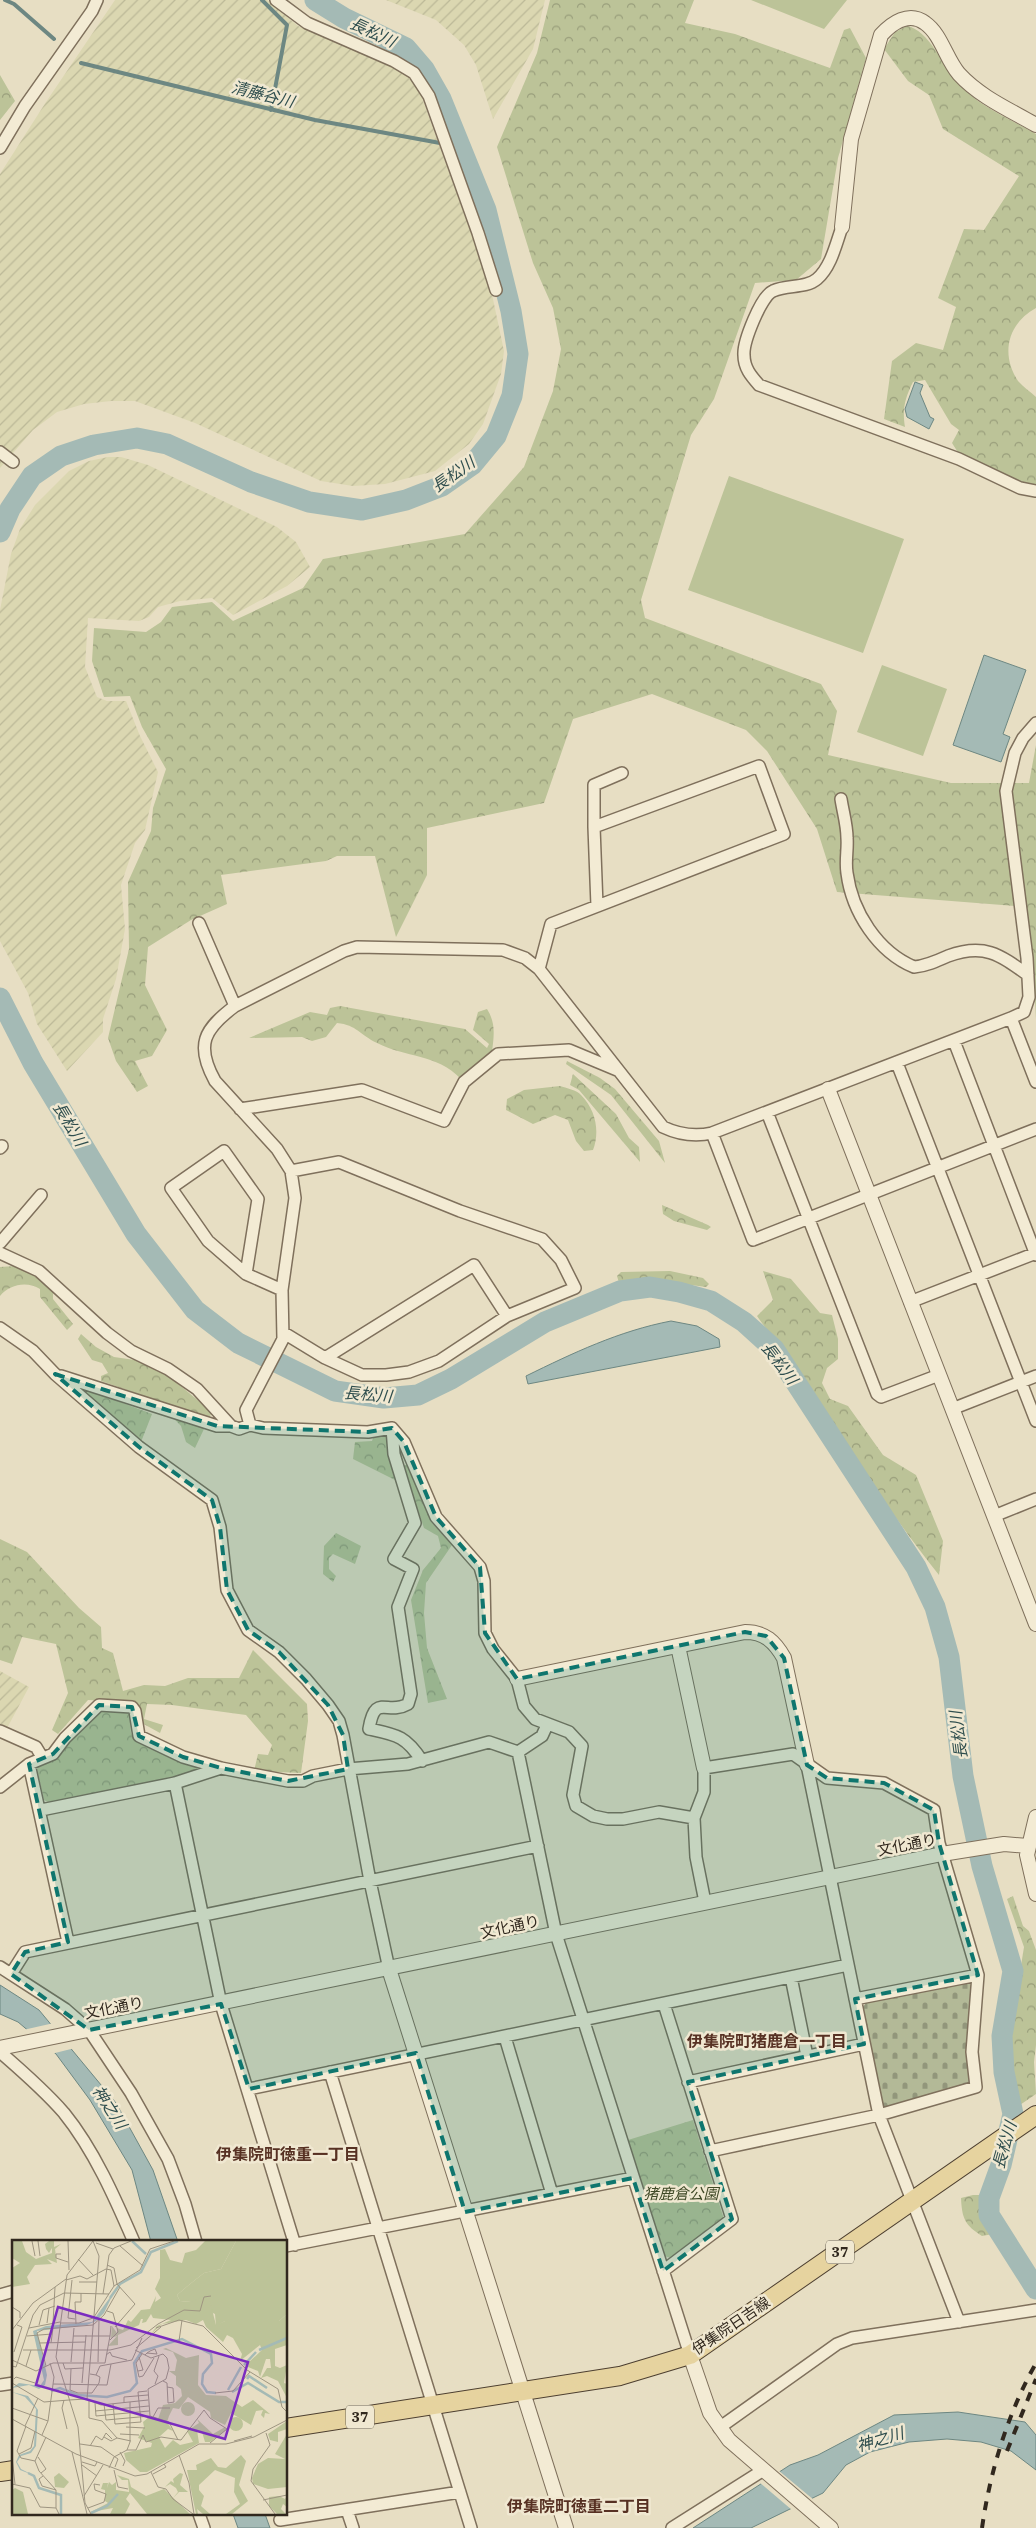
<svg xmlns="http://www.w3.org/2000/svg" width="1036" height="2528" viewBox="0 0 1036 2528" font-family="'IBM Plex Serif','Noto Sans JP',serif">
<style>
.farmland{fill:url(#farmland-furrows)}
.grass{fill:#bcc398}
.forest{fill:url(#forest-crowns)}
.cemetery{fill:url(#cemetery-stones)}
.water{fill:#a4bab5;stroke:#6d8782}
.pier{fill:#e7dec3}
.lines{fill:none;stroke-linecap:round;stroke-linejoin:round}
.stream{stroke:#6d8782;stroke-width:4}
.river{stroke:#a4bab5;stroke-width:21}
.minor-casing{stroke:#7f705c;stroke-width:14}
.tertiary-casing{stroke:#7f705c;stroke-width:16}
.primary-casing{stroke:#4d3f30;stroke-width:20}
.minor{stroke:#f3ebd4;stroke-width:11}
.tertiary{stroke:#f3ebd4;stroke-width:14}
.primary{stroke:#e6d39f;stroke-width:18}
.rail{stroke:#31281e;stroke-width:4;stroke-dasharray:9 9;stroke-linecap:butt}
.marked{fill:#0f766e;fill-opacity:0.2;stroke:#0f766e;stroke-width:4;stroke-dasharray:10 6;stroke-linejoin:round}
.labels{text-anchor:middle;stroke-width:5;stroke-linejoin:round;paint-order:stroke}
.shield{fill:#f0e8d1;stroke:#6a6254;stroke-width:1}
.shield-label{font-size:14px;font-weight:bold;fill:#31281e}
.street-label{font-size:15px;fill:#31281e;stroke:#f0e8d1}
.park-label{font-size:15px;font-style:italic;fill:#404a27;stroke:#f0e8d1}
.water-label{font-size:16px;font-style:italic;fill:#2f4e4e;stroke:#f0e8d1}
.neighbourhood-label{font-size:16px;font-weight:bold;fill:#573123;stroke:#f0e8d1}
.inset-river{fill:none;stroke:#a4bab5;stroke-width:2.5}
.inset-road{fill:none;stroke:#9e9581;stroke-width:1}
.view{fill:#7b2cbf;fill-opacity:0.15;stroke:#7b2cbf;stroke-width:2.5}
.inset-edge{fill:none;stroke:#31281e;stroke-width:2.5}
</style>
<defs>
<pattern id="farmland-furrows" width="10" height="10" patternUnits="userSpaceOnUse" patternTransform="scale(1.25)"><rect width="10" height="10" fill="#dbd7b1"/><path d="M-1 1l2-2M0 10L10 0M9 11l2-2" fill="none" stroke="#bcb998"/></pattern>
<pattern id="forest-crowns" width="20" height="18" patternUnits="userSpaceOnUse" patternTransform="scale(1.25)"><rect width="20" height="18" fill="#bcc398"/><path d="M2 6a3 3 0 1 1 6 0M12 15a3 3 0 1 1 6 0" fill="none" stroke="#999e7b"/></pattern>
<pattern id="cemetery-stones" width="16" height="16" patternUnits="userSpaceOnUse" patternTransform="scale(1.25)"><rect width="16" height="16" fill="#b3b997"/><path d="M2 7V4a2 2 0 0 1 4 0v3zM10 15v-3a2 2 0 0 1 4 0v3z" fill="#92967b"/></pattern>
</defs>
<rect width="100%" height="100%" fill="#e7dec3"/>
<!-- farmland -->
<path class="farmland" d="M115 0H267L298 26 406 70 418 87 490 285 504 351 501 374 483 424 469 444 435 471 385 484 353 486 321 481 195 423 135 401H111L84 404 57 412 33 430 0 468V174L46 102Z
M386 0H545L533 49 493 119 476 65 464 45 436 20Z
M108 457H121L148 465 277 527 296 542 310 567 287 586 233 615 212 598 180 601 158 607 149 617 139 621 88 618 85 667 97 697 107 701H126L140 736 158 772 145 830 135 843 121 885 125 929 116 979 103 1019V1032L67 1071 37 1024 28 993 0 941V610L11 554 20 529 35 505 69 471 89 461Z
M0 1671 29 1687 5 1732 0 1729Z"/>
<!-- grass -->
<path class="grass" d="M751 0H847L824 29Z
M729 476 904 539 863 653 688 590Z
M882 665 947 689 923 756 857 732Z"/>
<!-- forest -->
<path class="forest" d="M550 0H694L685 23 735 34 830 68 844 30 850 28 866 58 838 158 821 259 796 280 755 283 714 399 691 435 641 600 645 618 821 684 837 711 828 755 951 783H1029L1036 745V1019L1033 957 1027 907 837 892 817 829 767 751 746 730 652 694 573 719 544 803 427 828V875L396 937 375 856H337L326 861 221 875 227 904 191 920 148 947 145 985 167 1030 152 1056 135 1061 148 1086 137 1092 116 1061 108 1038 129 949 128 882 151 831 153 808 166 769 142 727 130 696 104 697 92 661 94 628 146 632 161 622 172 607 212 602 233 621 303 588 323 559 465 534 524 467 553 391 561 349 553 308 533 263 497 147 537 53Z
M907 26C929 30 943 66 958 83 978 106 1010 119 1036 134V308C1008 323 1000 354 1018 381 1023 387 1031 392 1036 397V488L959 454 952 443 959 430 951 424 925 380 913 382C905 398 902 409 905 427L884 419 892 361 916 343 943 350 956 307 938 298 964 229 984 230 1019 176 943 129 929 95 908 81 884 49 895 32Z
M0 75 15 101 0 120Z
M340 1006 465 1029 487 1048 489 1044 473 1030 478 1012 487 1009C496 1023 494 1036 492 1052L461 1079C436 1053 406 1058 377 1043 360 1035 357 1025 337 1023L326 1037 312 1041 302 1037 249 1038 310 1012 327 1015 330 1008Z
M567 1061 600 1078 615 1089 659 1141 665 1163 611 1095 566 1064Z
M573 1074 616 1114 629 1138 639 1147 640 1162 579 1090 570 1085Z
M560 1086C566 1088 577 1090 581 1095 596 1110 600 1132 593 1150L584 1151 576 1141 568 1120 555 1115 533 1124 506 1110 507 1099 524 1090Z
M662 1205 708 1225 711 1227 707 1230 674 1221 663 1214Z
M15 1266 30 1270 53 1288V1299L73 1324 67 1330 40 1297V1289C27 1281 10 1284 0 1296V1267Z
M670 1271 703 1278 709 1284 706 1287C677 1283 649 1280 620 1286L617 1276 621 1272Z
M763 1271 791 1279 820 1313 832 1315 838 1339V1359L827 1368 822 1383 830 1399 848 1406 883 1455 916 1475 943 1541 939 1575C873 1492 819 1402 757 1316L773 1300Z
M81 1334 96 1347 114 1357 135 1360 165 1373 212 1412 195 1448 186 1442 181 1426 156 1400 101 1381V1376L108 1373 102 1363 92 1360 78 1339Z
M75 1385 152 1414 141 1442Z
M388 1432 389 1454 395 1480 353 1459 355 1442 372 1441 374 1435Z
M408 1464 433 1524 452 1545 426 1583 424 1613 427 1648 447 1699 428 1703 411 1600 423 1570 441 1548 438 1536 424 1528 403 1466Z
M336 1533 361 1546 355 1564 333 1554 329 1558V1569L336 1576 333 1582 323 1574 324 1546Z
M0 1539 27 1552 79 1608 101 1627 102 1648 113 1653 123 1691 144 1685 165 1686 188 1678H239L253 1650 307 1704 308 1721 301 1773 254 1771 258 1754 268 1755 272 1745 246 1715 172 1705 147 1704 144 1719 163 1725 160 1733 140 1722 132 1703 88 1700 58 1734 52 1730 68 1693 56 1644 22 1637 12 1664 0 1660Z
M103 1708 129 1710 131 1733 136 1740 197 1766 198 1772 50 1803 44 1800 37 1769 40 1763 56 1759 69 1741Z
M1013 1896 1023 1926 1029 1931 1036 1950V2045L1034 2062 1036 2094 1017 2107 1011 2066V2028L1024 1947 1007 1899Z
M693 2120 724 2219 671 2258 664 2256 628 2140Z
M973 2195H984L981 2213 993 2234 982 2236C965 2225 962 2219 961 2198Z"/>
<!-- cemetery -->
<path class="cemetery" d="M969 1983 972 1987 966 2049 971 2080 969 2084 888 2108 882 2105 863 2007 866 2003Z"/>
<!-- water -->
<path class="water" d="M915 382 923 385 920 393 930 417 934 419 929 429 907 417 905 409Z
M984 655 1026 670 1003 734 1010 737 1001 762 953 745Z
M671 1321 697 1326 719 1339 720 1347 528 1384 526 1376C573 1353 619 1331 671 1321Z
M0 1985 39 2010 116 2103 153 2170 178 2242H151L132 2170 90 2100 56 2054 18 2022 0 2014Z
M958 2412 1025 2422 1036 2435V2470L1011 2451 981 2442 947 2439 909 2442 870 2452 846 2465 823 2493 751 2528H693L790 2465 818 2455 894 2415Z
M233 2514H265L270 2528H238Z"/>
<!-- pier -->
<path class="pier" d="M54 2023 75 2048 51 2054 23 2030Z
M778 2470 814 2500 792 2510 759 2482Z"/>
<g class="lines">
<!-- stream -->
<path class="stream" d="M5 0 14 4 54 39
M262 0 287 25 271 110
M81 63 315 120 440 143"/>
<!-- river -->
<path class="river" d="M0 532 10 509 32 476 61 456 94 445 137 438 167 444 251 482 309 502 362 510 406 500 442 486 472 465 496 436 512 396 518 354 511 311 486 210 441 99 424 69 406 48 344 18 315 0
M0 998 33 1063 136 1234 195 1310 238 1343 335 1391 384 1398 418 1395 451 1379 545 1322 620 1291 650 1287 679 1292 711 1301 744 1322 774 1349 916 1567 935 1607 949 1657 963 1776 982 1866 1013 1971 1002 2036 1004 2072 1013 2114 1001 2165 989 2198V2215L1036 2289"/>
<!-- minor casing -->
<g class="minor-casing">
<path id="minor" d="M276 0 307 23 394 61 414 73 429 96 478 233 496 290
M0 148 25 106 92 11 97 0
M842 227C836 244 831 267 817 279 805 289 787 284 773 291 761 296 743 342 744 355 744 368 751 376 759 385L959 459 1020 488 1036 491
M0 452 13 462
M841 799C843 812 847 825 847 838 848 849 845 861 847 873 852 912 878 952 914 967 926 966 937 961 948 956 984 943 999 954 1028 975
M594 827V785L622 773
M199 923 235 1006
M539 969 551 924 784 834 759 766 594 827 597 906
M1011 1018 1024 1012 1029 997 1027 958 1006 791 1015 753 1023 738 1036 723
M954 1041 1036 1255
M897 1063 1036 1421
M240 1109 362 1090 444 1121 464 1082 498 1054 569 1050 617 1070
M767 1112 877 1394 881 1397 939 1375
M712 1133 753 1240 1036 1129
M0 1148 2 1146
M0 1243 41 1195
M0 1253 39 1271 107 1333 131 1351 168 1369 197 1389 231 1426
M246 1274 258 1199 224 1151 171 1188 208 1241 246 1274 282 1290
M910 1302 1036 1253
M0 1328 33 1351 55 1374 139 1447 212 1500 220 1527 227 1590 248 1630 279 1652 306 1679 328 1705 339 1721 343 1735 370 1881 389 1969
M284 1333 325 1358 362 1375H386L409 1372 439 1361 507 1316 575 1288 561 1260 542 1239 460 1211 339 1162 291 1171
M325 1358 474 1265 507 1316
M61 1376 217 1426H231L239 1429 250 1425 263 1428 368 1432 392 1428
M952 1409 1036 1376
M250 1425 246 1410 283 1339 282 1290 295 1198 291 1171 277 1149 215 1081C195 1045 204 1029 235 1006L344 951 357 947 503 950 525 958 539 969 663 1127C680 1135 695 1137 712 1133L1011 1018 1036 1082
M392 1428 404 1442 436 1517 480 1567 484 1581 485 1633 493 1649 517 1679 524 1706 535 1719 569 1732 582 1746 573 1795 576 1806 593 1816 607 1819H623L659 1812 694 1818 696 1857 705 1902
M392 1428 394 1454 415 1523 394 1559 413 1569 398 1607 411 1694 408 1704C387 1716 375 1692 369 1729 397 1735 406 1736 422 1761
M994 1516 1036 1499
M0 1731 36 1747 42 1757
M518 1752 542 1736 547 1725
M29 1764 68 1942
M807 1765 879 2115 959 2322
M175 1783 221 1768 288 1781H303L313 1776 348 1769 408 1764 489 1742 518 1752 556 1934 690 2355
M0 1787 29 1764 53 1754 65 1738 99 1705 132 1707 135 1711 139 1736 183 1757 221 1768
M41 1810 175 1783 221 2004 295 2245
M694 1818 704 1792V1768L793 1754 827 1778 884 1783 934 1810 939 1843 978 1975 972 2052 976 2087 879 2115 710 2151
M0 1967 65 2009 89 2030 131 2093 168 2159 185 2204 196 2242
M11 1974 25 1952 538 1846
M791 1977 807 2056
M855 1999 978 1975
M505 2037 552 2194
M0 2052C22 2071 45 2091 64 2113 94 2150 115 2198 134 2242
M330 2072 471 2528
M688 2082 864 2044
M249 2089 848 1965
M286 2246 633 2178
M663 2271 732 2219 664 2004
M0 2295 14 2291
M0 2385 14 2383
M719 2428 837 2344 852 2338 1036 2310
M347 2510 353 2528
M199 2514 204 2528
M280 2520 460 2492
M672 2528 762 2471"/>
</g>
<!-- tertiary casing -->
<g class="tertiary-casing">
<path id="tertiary" d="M842 227 851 139 881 35C892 23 909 11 925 23 941 34 946 59 959 74 980 97 1010 110 1036 125
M828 1089 1036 1624
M678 1646 704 1768
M517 1679 745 1632C765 1632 775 1642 784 1658L807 1765
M1036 1817 1027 1855 1036 1894
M389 1969 566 2528
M0 2048 942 1854 1004 1844 1028 1846
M690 2355 710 2413 729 2440 831 2528"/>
</g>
<!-- primary casing -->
<g class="primary-casing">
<path id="primary" d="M286 2428 620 2376 690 2355 1036 2115
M0 2472 14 2470"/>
</g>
<!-- minor -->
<use href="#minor" class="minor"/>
<!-- tertiary -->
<use href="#tertiary" class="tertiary"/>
<!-- primary -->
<use href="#primary" class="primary"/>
<!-- rail -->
<path class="rail" d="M1007 2451 1036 2379
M982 2528C990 2471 1008 2413 1036 2363"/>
</g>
<!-- marked area -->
<path class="marked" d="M55 1374 217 1426 368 1432 392 1428 404 1442 436 1517 480 1567 485 1633 517 1679 745 1632 766 1636 784 1658 807 1765 827 1778 884 1783 934 1810 939 1843 978 1975 855 1999 864 2044 688 2082 732 2219 663 2271 633 2178 465 2212 416 2053 249 2089 221 2004 89 2030 11 1974 25 1952 68 1942 29 1764 53 1754 99 1705 132 1707 139 1736 183 1757 221 1768 288 1781 348 1769 343 1735 328 1705 279 1652 248 1630 227 1590 220 1527 212 1500 139 1447Z"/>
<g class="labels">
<!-- shield labels -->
<g class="shield">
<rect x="826" y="2240.5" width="28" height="23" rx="4"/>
<rect x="346" y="2405.5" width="28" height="23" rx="4"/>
</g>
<g class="shield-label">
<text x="840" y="2257">37</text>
<text x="360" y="2422">37</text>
</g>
<!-- street labels -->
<g class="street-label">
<text transform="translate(907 1845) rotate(-11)" y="5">文化通り</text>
<text transform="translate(510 1927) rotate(-12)" y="5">文化通り</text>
<text transform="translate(114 2008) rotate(-11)" y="5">文化通り</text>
<text transform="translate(731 2326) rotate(-34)" y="5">伊集院日吉線</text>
</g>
<!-- park labels -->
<g class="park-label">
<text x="681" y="2199">猪鹿倉公園</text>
</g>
<!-- water labels -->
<g class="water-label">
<text transform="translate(373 32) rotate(25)" y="6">長松川</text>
<text transform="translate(263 94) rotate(14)" y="6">清藤谷川</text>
<text transform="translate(453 474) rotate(-35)" y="6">長松川</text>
<text transform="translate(70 1124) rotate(59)" y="6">長松川</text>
<text transform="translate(780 1363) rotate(53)" y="6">長松川</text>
<text transform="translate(368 1394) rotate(5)" y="6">長松川</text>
<text transform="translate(958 1735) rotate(-97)" y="6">長松川</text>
<text transform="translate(110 2107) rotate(57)" y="6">神之川</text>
<text transform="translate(1004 2145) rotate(-74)" y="6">長松川</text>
<text transform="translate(880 2439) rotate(-17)" y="6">神之川</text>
</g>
<!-- neighbourhood labels -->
<g class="neighbourhood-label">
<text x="767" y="2047">伊集院町猪鹿倉一丁目</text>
<text x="288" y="2160">伊集院町徳重一丁目</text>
<text x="579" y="2512">伊集院町徳重二丁目</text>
</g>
</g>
<!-- overview -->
<g transform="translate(12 2240)">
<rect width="275" height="275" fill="#e7dec3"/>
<path d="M224 1H275V74L267 81H213L204 86 203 74 179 62 168 61 165 55 178 44 192 33 209 29ZM169 169a7 7 0 1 1 14 0a7 7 0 1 1-14 0ZM217 184a7 7 0 1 1 14 0a7 7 0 1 1-14 0Z" fill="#bcc398"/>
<path d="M0 1H10L14 12 24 19 40 13V8L37 13 34 9 33 4 37 1H42V7L49 4 43 9 45 23 35 19 40 24 23 25 15 37 18 44 0 47V28L8 23 0 18ZM193 1H224L209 29 192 33 178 44 165 55 168 61 179 62 196 54 204 85 213 81H267L275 74V105L263 109V126L268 128 275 125 272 143 275 144V158L266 141 255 136 249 138 255 128H259L258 119H254L248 137 246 131 236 127V123L250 110 248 105 228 121 230 114 221 98 215 95 211 102 194 87 191 80 184 84 174 80 150 84 139 94 145 86 159 80 141 78 139 74 134 82 130 83 131 79H129L127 85 106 95V105L96 106 105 96 99 98 100 86 105 93V88L111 90 116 80 119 82 129 70 138 69 144 56 143 62 149 58 143 49 148 38V10L153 9 158 20 170 23 173 13 184 10ZM154 108 174 118 187 115 186 145 194 155 214 156 230 167 241 160 258 174 253 173 252 178 249 175 251 170 244 171 239 185 219 173 213 185 199 178 198 172 176 157 167 169 161 168 157 176 155 182 161 191 156 189 147 197 153 208 161 200 168 205 181 202 175 191 187 183 185 179 201 194 213 187 214 190 198 202H193L190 192 185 190 187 203 135 232H128L114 220 112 213 139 207 140 203 126 198 132 187 131 182 137 177 146 179 151 165 163 163 170 156 169 149 164 145V136L157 131H163L165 120 161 112 151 109ZM275 181V189L266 192V202L258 200 256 194ZM275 194V247L256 249 241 244 240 238 246 224 256 218 273 219 263 214ZM229 215 234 221 227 245 236 261 220 274H214L228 264 222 252 223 238 203 230 187 245V250L192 256 189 266 198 274H191L185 269 186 274H184L175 230H185L184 225 199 218 206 227 214 228ZM47 233 57 242 52 248 43 247 42 237ZM168 233 171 234 168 245 176 252H167L161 258 166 252 164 248 158 244 153 247 159 241 162 243 161 239ZM105 235 117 239 119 247 134 256 152 249 178 274H135L118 253 114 259 118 264 113 274H98L101 268 79 272 96 263 93 261V250L89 249 91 243H96L95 248 97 242 100 245 104 242V250L117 252 116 240H110ZM3 248 11 252 16 274H0V250ZM267 256 273 259 275 256V267L271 264 269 269 274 274H265L257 266V257Z" fill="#bcc398"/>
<path d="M102 52 92 73 84 81 75 85 25 91 35 135 33 145 27 149 17 145 0 148 7 143 28 146 32 140 21 91 34 86 80 82ZM0 152 16 156 26 170 24 206 19 213 9 216 5 222 9 229 21 235 8 230 4 222 7 215 18 211 22 206 24 169 13 157Z" fill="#a4bab5"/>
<path class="inset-river" d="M120 1 134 14M98 58 108 44 129 32 139 12 166 1M247 110 275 98M232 125 244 112M235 139 237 136 255 148M216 150 229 127M39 151 48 148 66 155 95 157 118 151 125 143 122 123 130 111 170 99 199 114 200 123 191 134 190 144 195 152 204 153M220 152 236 143 267 162H275M16 233 22 236 27 248 49 255V274M79 273 95 266 106 254"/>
<path class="inset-road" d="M20 1 23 16M26 1 28 16M56 1 57 30M84 3 101 9M108 6 131 26M49 14H44V18L56 22M66 19 81 35M95 25 102 28 105 44 123 64 103 87M94 29 99 30 102 46M54 40 68 36 75 39 94 29M60 40 56 78 63 79M67 42H85M91 54 97 15 102 8 119 1M0 67 8 72V78M95 71 101 73 106 92 98 100M82 77 102 46 128 30 138 9 162 1M35 83 37 68M41 83 43 47M48 83H67L81 78M64 84 63 62H69V53M27 85 31 70 43 66M17 88 48 82M144 88 167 80 191 86 235 130 266 149 270 167 275 172M0 90 21 63 54 39M15 96 40 94M61 96H98L99 86M167 101 170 80M27 103 73 102M39 103 41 88M124 108 149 87M11 110H98L119 105 146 84 172 70 188 71 192 57 199 56M2 112 10 87 5 85M130 114 124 123 127 137 131 136 142 118M94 115 98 112 100 116 115 120M133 115 135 113 138 111 143 109 145 114 135 113M0 120 24 131 41 123H93L98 96M120 120 130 98M59 122 62 88M86 122 87 80M51 123 53 129 71 128M0 126 4 127 21 75 28 65 52 53 97 54M14 126 19 110M34 126 25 93 32 89 81 85 92 75 108 47M59 129 58 150 66 153H80L87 143 88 137 84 135M126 131 131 130 127 117M78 134 84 135 88 126 120 120M2 139 4 137 23 143M151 141 155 143 156 163 162 162 161 148 155 147M0 143 32 162 57 160M70 143 74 95M41 144 95 145 99 124M143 144 146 136 142 131 147 116M203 153 221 151 238 132M75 159 87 16 81 1M52 160 50 168 55 189M57 160 74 159 89 165 136 160M77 160V178L90 181 105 198M83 163 84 176 137 171M112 163V157L136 155M92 164 94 180 138 176 136 149 154 139 157 128 155 118 151 114 139 118 123 110M101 164 103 184 129 182 126 152 135 151M0 168 36 181M83 171 137 166M138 176 157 182 166 200M141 177 146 168H158M0 179 64 214 123 236 135 234 187 204H214L242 197 275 180M13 186 26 158M14 186 5 211 9 218 23 221M114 187 133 188M254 193 258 205 241 229 239 241 263 274M108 194 127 195M30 195 36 181 42 137 38 123M92 197 99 201 105 198 119 201M222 201 240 196M68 204 89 207 106 219 103 227M78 206 84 196 90 200 94 193 100 199M115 210H124L131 195 134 202 149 197 169 200 192 170 198 178 215 189 198 203M60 212 75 274M108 212 113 221 111 226M7 214 19 208 23 191M167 215 177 243 182 274M0 217 3 244M26 217 34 229 29 233M23 221 27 231 44 250M23 221 34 197M70 222 83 226 85 222M70 225 85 236M97 228 102 217 115 210 118 202V162M102 230 106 247 116 249M139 232 146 247 154 249 161 259 181 274M141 234 154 227 152 224M31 236 27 239 30 246 44 250M0 244 18 248 28 267 44 268M44 250V268L47 274M72 256 91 225M251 260 275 255M76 268 92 262 94 254 83 250 82 244 88 245M79 274 73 263 66 187 44 117 55 35 81 1"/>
<path class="view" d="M46 67 236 122 213 199 24 145Z"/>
<rect width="275" height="275" class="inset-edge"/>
</g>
</svg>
